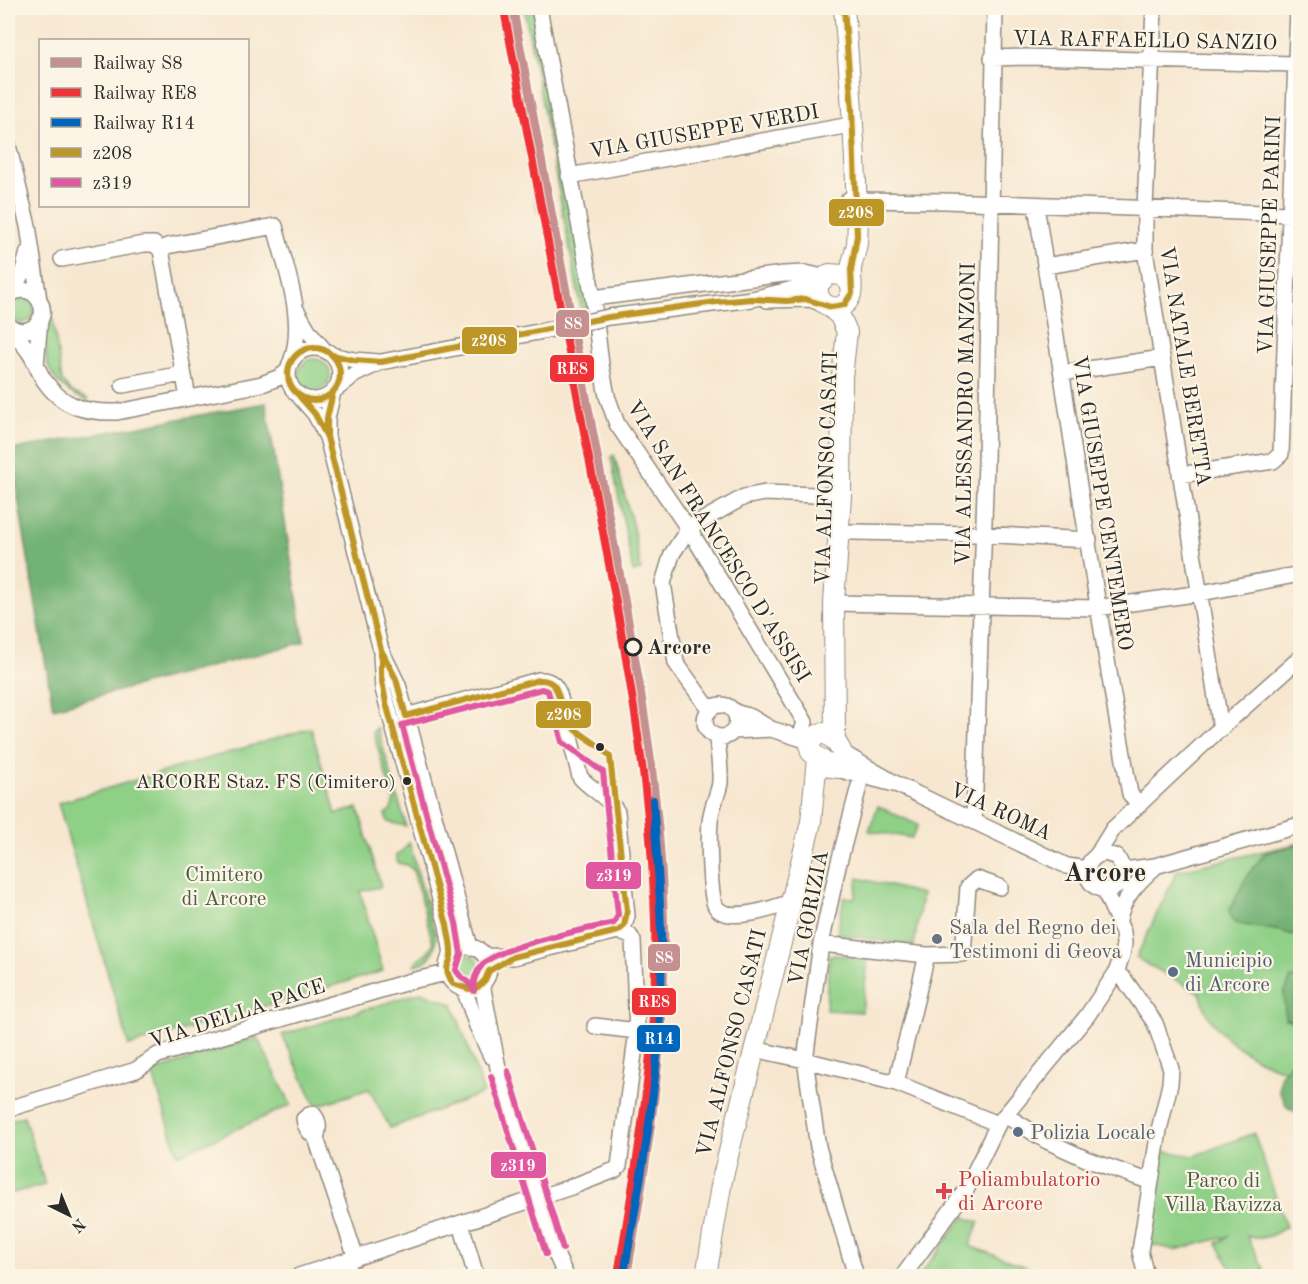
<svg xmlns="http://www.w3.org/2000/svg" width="1308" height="1284" viewBox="0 0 1308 1284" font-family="'Old Standard TT',serif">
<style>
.green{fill:#8fd087;stroke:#5d7e59;stroke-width:1.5}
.forest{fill:#73b274;stroke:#4f6e50;stroke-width:1.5}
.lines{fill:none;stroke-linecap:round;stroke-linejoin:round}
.minor-casing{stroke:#91897e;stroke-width:18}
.major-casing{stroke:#91897e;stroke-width:22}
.minor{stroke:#fff;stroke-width:15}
.major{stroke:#fff;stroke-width:20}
.minor-bridge-casing{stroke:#91897e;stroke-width:18;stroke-linecap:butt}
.minor-bridge{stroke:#fff;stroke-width:15}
.bus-1-casing{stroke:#fcf5e5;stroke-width:10}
.bus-2-casing{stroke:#fcf5e5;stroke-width:10}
.bus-1{stroke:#bd9628;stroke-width:6}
.bus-2{stroke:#df58a0;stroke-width:6}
.rail-1-casing{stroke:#fcf5e5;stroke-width:12}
.rail-2-casing{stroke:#fcf5e5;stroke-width:12}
.rail-3-casing{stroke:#fcf5e5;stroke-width:12}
.rail-1{stroke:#c5908f;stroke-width:8}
.rail-2{stroke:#ee3338;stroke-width:8}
.rail-3{stroke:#0065bd;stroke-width:8}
.stop-dot{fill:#fcf5e5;stroke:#2b2b2b;stroke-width:3}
.bus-dot{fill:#2b2b2b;stroke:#fcf5e5;stroke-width:2}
.worship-dot{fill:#6b7280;stroke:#fcf5e5;stroke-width:2}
.service-dot{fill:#5c6f8a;stroke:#fcf5e5;stroke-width:2}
.health-dot{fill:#e0444e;stroke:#fcf5e5;stroke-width:2}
.labels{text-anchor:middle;stroke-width:4.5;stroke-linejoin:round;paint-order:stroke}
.bus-label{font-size:20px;fill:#2b2b2b;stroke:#fcf5e5;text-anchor:end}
.street-label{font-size:21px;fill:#2b2b2b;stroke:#fcf5e5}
.stop-label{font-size:21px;font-weight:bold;fill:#2b2b2b;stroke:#fcf5e5;text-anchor:start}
.park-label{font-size:21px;fill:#495d47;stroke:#fcf5e5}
.worship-label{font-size:21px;fill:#5b616d;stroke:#fcf5e5;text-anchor:start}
.service-label{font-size:21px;fill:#4e5e75;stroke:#fcf5e5;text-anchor:start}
.health-label{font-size:21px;fill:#be3a42;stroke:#fcf5e5;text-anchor:start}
.district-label{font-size:27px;font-weight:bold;fill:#2b2b2b;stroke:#fcf5e5}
.line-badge{stroke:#fcf5e5;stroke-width:2}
.badge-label{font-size:16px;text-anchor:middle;font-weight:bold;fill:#fff}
</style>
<rect width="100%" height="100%" fill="#fcf5e5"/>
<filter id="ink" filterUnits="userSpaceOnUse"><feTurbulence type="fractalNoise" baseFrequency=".0167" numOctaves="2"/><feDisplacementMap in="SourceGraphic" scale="12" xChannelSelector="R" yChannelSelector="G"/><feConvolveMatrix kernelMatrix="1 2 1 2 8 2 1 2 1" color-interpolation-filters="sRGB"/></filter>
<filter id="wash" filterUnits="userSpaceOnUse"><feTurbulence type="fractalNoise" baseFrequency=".008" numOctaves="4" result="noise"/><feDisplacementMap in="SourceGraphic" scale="24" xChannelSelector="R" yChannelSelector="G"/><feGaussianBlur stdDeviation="1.35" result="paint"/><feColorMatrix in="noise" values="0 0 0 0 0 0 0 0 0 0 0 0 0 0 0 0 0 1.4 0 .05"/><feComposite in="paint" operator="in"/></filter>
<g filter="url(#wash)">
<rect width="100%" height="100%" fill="#f7e7d0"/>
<!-- green -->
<path class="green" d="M499 8H507L546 211 538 212Z
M524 8H534L581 263 594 359 581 308Z
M42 246 62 381 70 391 88 399 87 401C55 388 41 368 46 332 47 323 51 314 50 305 49 298 45 294 43 288 38 275 41 259 42 246Z
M8 310a13 13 0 1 1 26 0a13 13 0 1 1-26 0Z
M298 375a16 16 0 1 1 32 0a16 16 0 1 1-32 0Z
M614 455 633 527 641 570 633 572 611 457Z
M377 727 406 826 388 822 385 814 391 810 394 801 373 732Z
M311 728 336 814 358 808 381 887 360 891 383 971 129 1046 58 803Z
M878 806 918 825 912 838 869 831Z
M409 842 436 937C435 953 430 963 414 965 418 955 429 956 433 943L413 870 407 865 398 863 396 855 402 852Z
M1300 843V1073C1267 1069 1230 1047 1210 1019 1205 1012 1203 1001 1200 993L1136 958 1177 871Z
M858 878 922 894 914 946 837 934 844 897 855 898Z
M829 955 868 957 862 1012 826 1010Z
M454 968a13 13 0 1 1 26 0a13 13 0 1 1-26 0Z
M421 992 453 1004 484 1093 390 1128 369 1089 316 1106 282 1035Z
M257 1037 291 1105 178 1155 152 1072Z
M24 1116 45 1185 8 1194V1121Z
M1254 1133 1286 1227C1272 1236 1263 1241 1247 1236L1265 1271 1255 1276H1235L1217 1243 1229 1236 1175 1250 1144 1243 1164 1151 1194 1156Z
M964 1217 979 1222 970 1246 1051 1276H919Z"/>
<!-- forest -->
<path class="forest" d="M266 403 304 642 53 708 10 450Z
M1300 844V938C1280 927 1256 930 1234 922L1229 912 1247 876 1265 853Z
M1291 978H1300V1022L1285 1019 1284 994Z
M1300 1052V1114L1287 1107 1279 1091 1280 1076Z"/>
</g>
<g filter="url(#ink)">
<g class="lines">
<!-- minor casing -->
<g class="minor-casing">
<path id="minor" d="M539 8 593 298 601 365 607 396 617 424 694 537 805 722 800 738
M1154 8 1145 208V250L1221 729
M992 58 1027 57 1296 64
M8 145 28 226 39 300
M569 176 845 126
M848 200 945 201 1290 214
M1036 205C1066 401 1095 598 1130 794L1139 804
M167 246 275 226C285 268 307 319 291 362
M62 259 144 244H154L161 250 188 398
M1045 266 1145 250
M12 293 23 271 28 252
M8 296C35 275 57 318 30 329 21 333 14 330 8 325
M593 298 784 274 805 273 823 277
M767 300 810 299 825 305
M297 311 310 333 324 350
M609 317 752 299 810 285 823 277
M8 326C16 336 25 345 31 355 36 363 39 373 44 380 62 407 86 413 117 412L262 384 280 377 288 371
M288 374a26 26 0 1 1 52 0a26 26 0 1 1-52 0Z
M332 355 354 360 378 362
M36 365 40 319
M1062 373 1162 358
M123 385 183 374
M336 389 354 375 381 362 538 332
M300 397 315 414 327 437 381 650 398 685 470 947
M327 434V418L333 392
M1180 475 1273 461 1281 454 1298 8
M851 532 977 534 1089 540
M834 603 1097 608 1201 593 1300 574
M381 654 383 689 447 925 452 954
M705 721a16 16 0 1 1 32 0a16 16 0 1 1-32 0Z
M710 710 676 663 663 583 672 554 689 528 744 497 765 493 841 496
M734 712 751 717 771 729
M406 716 539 680C550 679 555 684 559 694L580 777C591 790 608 796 617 812L627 916 624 926 618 931 513 957 485 956
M734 731 771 729 809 741
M717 737C718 752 721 769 720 783 718 794 713 804 711 815 708 829 709 896 716 907 727 924 775 908 790 902
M837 769 898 785 841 752
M898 785 1067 866 1087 869
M974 821 986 461 995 8
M1097 855 1113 829 1213 735 1300 658
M1124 870 1155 866 1300 825
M1119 920C1122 898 1139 881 1155 867
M821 944 927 955 963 954 968 887 977 879 1000 887
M447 968a21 21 0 1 1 42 0a21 21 0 1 1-42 0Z
M1116 973 1124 979 1155 1023 1171 1069 1170 1084 1159 1130 1140 1251 1146 1276
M482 984 499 1073 555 1252 566 1276
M464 989 477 1026 491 1056
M595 1026 637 1031
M754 1049 805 1060 896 1083 998 1124
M896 1083 927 955
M8 1109 136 1070 158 1055 411 981 447 973
M1005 1115 1047 1141 1086 1159 1151 1182
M316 1138C309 1133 305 1128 304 1119L309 1115 313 1114C320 1122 319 1128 316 1138L356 1258
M461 1224 476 1276
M346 1261 351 1276
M299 1276 571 1187 615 1170 619 1166 637 1031 633 941 630 936 618 931
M856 1276 818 1147 805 1060 821 944 838 866 859 786
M903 1276 966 1190 998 1124 1087 1016 1116 973 1122 955 1124 944 1123 932 1104 890C1081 885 1082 857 1105 853L1117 857 1124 870C1124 882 1116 890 1104 890"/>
</g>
<!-- major casing -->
<g class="major-casing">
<path id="major" d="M844 8C849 66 854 124 856 183 856 202 859 223 857 243 856 252 852 260 851 270 850 278 854 289 850 297 842 317 812 306 819 283L829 274 843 275 851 285
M830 307 840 316 847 332 842 377 841 496 834 603 835 741
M823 733C834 736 843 750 844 762L839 768 831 767 811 752C808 743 813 735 823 733Z
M706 1276 722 1180 811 822 817 758"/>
</g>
<!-- minor -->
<use href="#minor" class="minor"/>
<!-- major -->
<use href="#major" class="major"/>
<!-- minor-bridge casing -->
<g class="minor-bridge-casing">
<path id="minor-bridge" d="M538 332 609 317"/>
</g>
<!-- minor-bridge -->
<use href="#minor-bridge" class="minor-bridge"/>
<!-- bus-1 casing -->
<g class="bus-1-casing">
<path id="bus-1" d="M288 374a26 26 0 1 1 52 0a26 26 0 1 1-52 0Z
M332 355 354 360 381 362 609 317 716 302 752 299 787 301 805 299 831 307 844 305 852 293 851 270 857 236 852 110 844 8
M300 397 315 414 327 437
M327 437 381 650
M327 437V418L333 392
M381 650 396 679 406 716 539 680C563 679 557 705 566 720 572 731 600 743 610 757L627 911 624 926 618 931 513 957 489 971 485 980 478 987 469 989 453 984C440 961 453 968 451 951 451 942 448 933 447 925L386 703 381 676Z"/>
</g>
<!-- bus-2 casing -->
<g class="bus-2-casing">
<path id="bus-2" d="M542 689 548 691 562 742 603 772 618 915 614 923C584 930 501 945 482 965 476 972 472 982 474 991 470 980 461 980 456 970L461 954 456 923 402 725Z
M508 1071 563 1249
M491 1076 546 1254"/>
</g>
<!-- bus-1 -->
<use href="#bus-1" class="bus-1"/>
<!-- bus-2 -->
<use href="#bus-2" class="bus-2"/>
<!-- rail-1 casing -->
<g class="rail-1-casing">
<path id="rail-1" d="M513 8C543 169 574 329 604 490 631 633 661 777 664 924 667 1042 647 1160 627 1276"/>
</g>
<!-- rail-2 casing -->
<g class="rail-2-casing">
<path id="rail-2" d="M504 10C534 170 565 330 595 490 622 633 651 777 655 923 658 1041 638 1158 618 1274"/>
</g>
<!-- rail-3 casing -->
<g class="rail-3-casing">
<path id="rail-3" d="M624 1274C640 1182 658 1089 661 995 663 930 658 865 653 800"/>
</g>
<!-- rail-1 -->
<use href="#rail-1" class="rail-1"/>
<!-- rail-2 -->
<use href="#rail-2" class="rail-2"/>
<!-- rail-3 -->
<use href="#rail-3" class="rail-3"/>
</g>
</g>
<!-- markers -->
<circle class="stop-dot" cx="633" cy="647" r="8"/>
<g class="bus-dot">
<circle cx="600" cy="747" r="5"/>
<circle cx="407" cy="781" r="5"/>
</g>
<circle class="worship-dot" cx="937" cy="939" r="6"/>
<g class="service-dot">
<circle cx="1173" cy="972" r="6"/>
<circle cx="1018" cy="1132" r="6"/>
</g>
<path class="health-dot" d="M941 1182h6v6h6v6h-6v6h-6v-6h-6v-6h6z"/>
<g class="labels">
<!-- bus labels -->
<g class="bus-label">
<text x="396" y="788">ARCORE Staz. FS (Cimitero)</text>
</g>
<!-- street labels -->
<g class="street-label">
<text transform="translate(1145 40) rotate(1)" y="7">VIA RAFFAELLO SANZIO</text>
<text transform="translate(704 131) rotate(-10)" y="7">VIA GIUSEPPE VERDI</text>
<text transform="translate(1269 235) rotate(-88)" y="7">VIA GIUSEPPE PARINI</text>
<text transform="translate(1186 366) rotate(81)" y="7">VIA NATALE BERETTA</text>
<text transform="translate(965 414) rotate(-89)" y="7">VIA ALESSANDRO MANZONI</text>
<text transform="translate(826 468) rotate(-88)" y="7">VIA ALFONSO CASATI</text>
<text transform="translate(1103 503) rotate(81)" y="7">VIA GIUSEPPE CENTEMERO</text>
<text transform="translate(719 541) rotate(58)" y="7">VIA SAN FRANCESCO D'ASSISI</text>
<text transform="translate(1001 811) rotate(25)" y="7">VIA ROMA</text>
<text transform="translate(808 918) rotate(-79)" y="7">VIA GORIZIA</text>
<text transform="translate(237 1013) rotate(-18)" y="7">VIA DELLA PACE</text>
<text transform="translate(731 1043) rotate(-76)" y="7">VIA ALFONSO CASATI</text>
</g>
<!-- stop labels -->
<g class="stop-label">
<text x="647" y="654">Arcore</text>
</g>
<!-- park labels -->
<g class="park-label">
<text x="224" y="881">Cimitero<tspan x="224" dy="24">di Arcore</tspan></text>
<text x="1223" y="1187">Parco di<tspan x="1223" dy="24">Villa Ravizza</tspan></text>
</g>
<!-- worship labels -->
<g class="worship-label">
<text x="949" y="934">Sala del Regno dei<tspan x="949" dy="24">Testimoni di Geova</tspan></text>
</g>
<!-- service labels -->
<g class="service-label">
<text x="1185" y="967">Municipio<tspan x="1185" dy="24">di Arcore</tspan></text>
<text x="1030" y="1139">Polizia Locale</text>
</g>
<!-- health labels -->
<g class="health-label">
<text x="958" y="1186">Poliambulatorio<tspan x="958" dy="24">di Arcore</tspan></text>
</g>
<!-- district labels -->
<g class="district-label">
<text x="1105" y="881">Arcore</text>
</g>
</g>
<g class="line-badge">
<rect x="828" y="198" width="57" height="29" rx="6" fill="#bd9628"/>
<rect x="555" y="309" width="35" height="29" rx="6" fill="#c5908f"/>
<rect x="461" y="326" width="57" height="29" rx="6" fill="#bd9628"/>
<rect x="549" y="354" width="46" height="29" rx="6" fill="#ee3338"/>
<rect x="535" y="700" width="57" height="29" rx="6" fill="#bd9628"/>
<rect x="585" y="861" width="57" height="29" rx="6" fill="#df58a0"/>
<rect x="647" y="943" width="34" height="29" rx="6" fill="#c5908f"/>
<rect x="631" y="987" width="46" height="29" rx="6" fill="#ee3338"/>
<rect x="636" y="1024" width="45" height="29" rx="6" fill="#0065bd"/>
<rect x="490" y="1151" width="57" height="28" rx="6" fill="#df58a0"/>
</g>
<g class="badge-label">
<text x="856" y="218">z208</text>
<text x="573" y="329">S8</text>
<text x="489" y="346">z208</text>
<text x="572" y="374">RE8</text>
<text x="564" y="720">z208</text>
<text x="614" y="881">z319</text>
<text x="664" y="963">S8</text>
<text x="654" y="1007">RE8</text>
<text x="659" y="1044">R14</text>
<text x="518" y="1171">z319</text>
</g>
<!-- margin -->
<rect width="1308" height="1284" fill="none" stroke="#fcf5e5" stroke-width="30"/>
<!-- legend -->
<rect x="39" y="39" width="210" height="168" fill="#fcf5e5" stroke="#a8a49b" stroke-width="1.5"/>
<rect x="51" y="58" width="30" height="9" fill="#c5908f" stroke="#a8a49b" stroke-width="1.5"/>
<text x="93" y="69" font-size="18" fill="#2b2b2b">Railway S8</text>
<rect x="51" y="88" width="30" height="9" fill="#ee3338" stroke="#a8a49b" stroke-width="1.5"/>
<text x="93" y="99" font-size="18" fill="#2b2b2b">Railway RE8</text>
<rect x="51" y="118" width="30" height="9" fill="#0065bd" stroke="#a8a49b" stroke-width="1.5"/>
<text x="93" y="129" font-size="18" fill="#2b2b2b">Railway R14</text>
<rect x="51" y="148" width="30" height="9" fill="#bd9628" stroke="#a8a49b" stroke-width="1.5"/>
<text x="93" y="159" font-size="18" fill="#2b2b2b">z208</text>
<rect x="51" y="178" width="30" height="9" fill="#df58a0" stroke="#a8a49b" stroke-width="1.5"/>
<text x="93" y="189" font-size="18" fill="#2b2b2b">z319</text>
<!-- north arrow -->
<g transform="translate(69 1215) rotate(137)" stroke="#fcf5e5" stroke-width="4.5" paint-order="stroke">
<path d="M0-4.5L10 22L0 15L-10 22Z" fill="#2b2b2b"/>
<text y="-9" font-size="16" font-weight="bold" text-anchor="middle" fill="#2b2b2b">N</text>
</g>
</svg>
